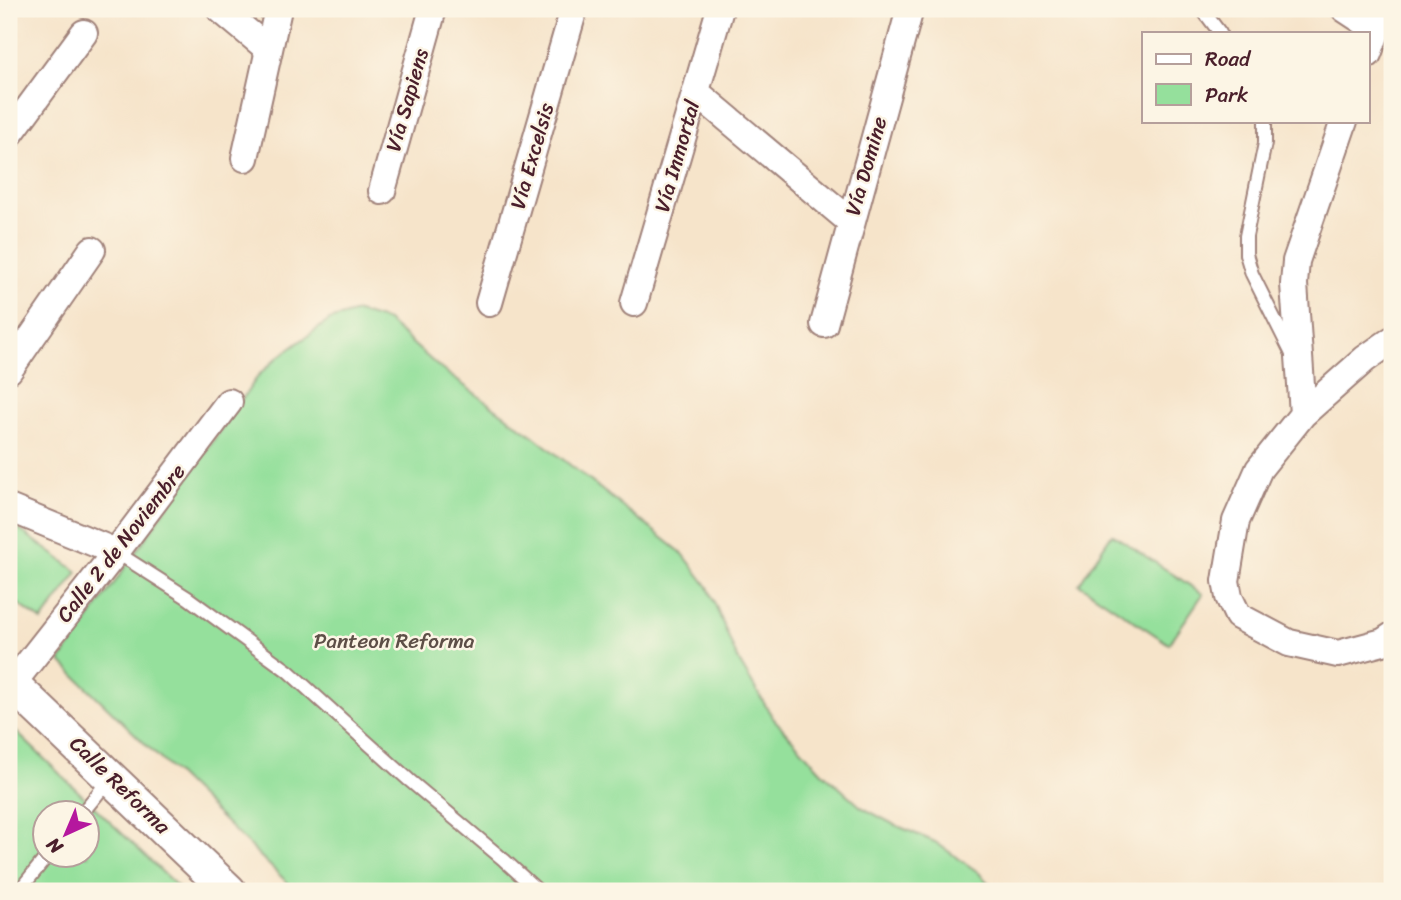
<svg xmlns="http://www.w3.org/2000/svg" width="1401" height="900" viewBox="0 0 1401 900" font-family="Sriracha,sans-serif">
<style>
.green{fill:#95e09c;stroke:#708064;stroke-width:2;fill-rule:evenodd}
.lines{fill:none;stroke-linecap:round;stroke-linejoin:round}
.service-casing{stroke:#a0827a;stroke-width:16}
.minor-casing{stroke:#a0827a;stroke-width:30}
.tertiary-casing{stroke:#a0827a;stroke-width:37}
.service{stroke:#fff;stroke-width:12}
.minor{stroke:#fff;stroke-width:26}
.tertiary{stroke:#fff;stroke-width:33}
.labels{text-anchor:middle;stroke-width:5;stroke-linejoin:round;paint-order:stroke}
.street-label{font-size:21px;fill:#4a1f2b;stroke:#fcf5e5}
.park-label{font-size:21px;fill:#5d4f47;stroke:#fcf5e5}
</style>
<rect width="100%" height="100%" fill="#fcf5e5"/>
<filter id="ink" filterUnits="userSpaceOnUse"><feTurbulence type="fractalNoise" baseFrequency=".0143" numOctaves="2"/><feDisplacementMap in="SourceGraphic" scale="14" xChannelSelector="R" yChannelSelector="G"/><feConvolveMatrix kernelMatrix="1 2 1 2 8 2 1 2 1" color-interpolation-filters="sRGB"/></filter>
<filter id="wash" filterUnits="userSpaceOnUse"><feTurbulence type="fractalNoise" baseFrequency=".00686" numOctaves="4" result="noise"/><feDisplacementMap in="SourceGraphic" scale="28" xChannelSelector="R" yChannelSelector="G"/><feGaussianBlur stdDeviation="1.57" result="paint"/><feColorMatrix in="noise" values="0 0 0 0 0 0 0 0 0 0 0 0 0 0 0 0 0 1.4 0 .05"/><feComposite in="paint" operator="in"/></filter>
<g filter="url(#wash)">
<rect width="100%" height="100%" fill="#f6e4ca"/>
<!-- green -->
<path class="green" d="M357 312 387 321 440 368 532 435 683 554 708 587 737 658 773 718 821 771 861 807 893 824 935 842 978 872 996 891H296L60 661 259 375 277 358 330 320Z
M9 522 78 572 42 621 9 597Z
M1112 534 1203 594 1169 644 1079 584Z
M9 725 182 891H9ZM46 813H88V855H46Z"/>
</g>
<g filter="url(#ink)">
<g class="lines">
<!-- service casing -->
<g class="service-casing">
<path id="service" d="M1202 9 1220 33
M1265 121V143L1246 236V254L1252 274 1292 354
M116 552 188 598 288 671 409 780 504 860 538 891
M82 813 109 780
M19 891 48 855"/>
</g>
<!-- minor casing -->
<g class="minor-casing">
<path id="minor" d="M220 9 268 49
M1345 9 1377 30
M1368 54 1385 9
M696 92 851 222
M9 135 84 33
M245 158 278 9
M382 191 433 9
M489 303 574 9
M634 303 720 9
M824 324 910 9
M1392 340 1365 359 1303 414 1259 469 1236 521 1226 581 1229 597 1238 616 1289 643 1338 654 1383 642 1392 636
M9 370 92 250
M1303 414 1294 284 1296 261 1344 121
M9 508 116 552
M12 684 116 552 229 402"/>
</g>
<!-- tertiary casing -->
<g class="tertiary-casing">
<path id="tertiary" d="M9 681 229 891"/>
</g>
<!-- service -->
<use href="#service" class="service"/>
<!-- minor -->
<use href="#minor" class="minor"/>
<!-- tertiary -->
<use href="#tertiary" class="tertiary"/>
</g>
</g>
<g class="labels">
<!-- street labels -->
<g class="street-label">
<text transform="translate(407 100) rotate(-74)" y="7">Vía Sapiens</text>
<text transform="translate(532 156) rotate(-74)" y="7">Vía Excelsis</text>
<text transform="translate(677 156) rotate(-74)" y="7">Vía Inmortal</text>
<text transform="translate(866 166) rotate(-74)" y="7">Vía Domine</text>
<text transform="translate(121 543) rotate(-52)" y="7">Calle 2 de Noviembre</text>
<text transform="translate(120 785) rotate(44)" y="7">Calle Reforma</text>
</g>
<!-- park labels -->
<g class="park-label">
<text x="394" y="648">Panteon Reforma</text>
</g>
</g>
<!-- margin -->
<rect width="1401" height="900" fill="none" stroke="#fcf5e5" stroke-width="35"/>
<!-- legend -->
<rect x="1142" y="32" width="228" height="91" fill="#fcf5e5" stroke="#b59f9b" stroke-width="2"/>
<rect x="1156" y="54" width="35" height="10" fill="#ffffff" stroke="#b59f9b" stroke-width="2"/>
<text x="1205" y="66" font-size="21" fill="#4a1f2b">Road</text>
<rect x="1156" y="84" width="35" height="21" fill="#95e09c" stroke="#b59f9b" stroke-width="2"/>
<text x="1205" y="102" font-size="21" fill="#4a1f2b">Park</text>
<!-- north arrow -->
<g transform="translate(66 834) rotate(224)"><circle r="33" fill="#fcf5e5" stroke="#b59f9b" stroke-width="2"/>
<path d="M0-5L12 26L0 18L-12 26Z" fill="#b5179e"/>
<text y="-10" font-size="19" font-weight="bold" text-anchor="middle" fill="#4a1f2b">N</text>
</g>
</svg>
